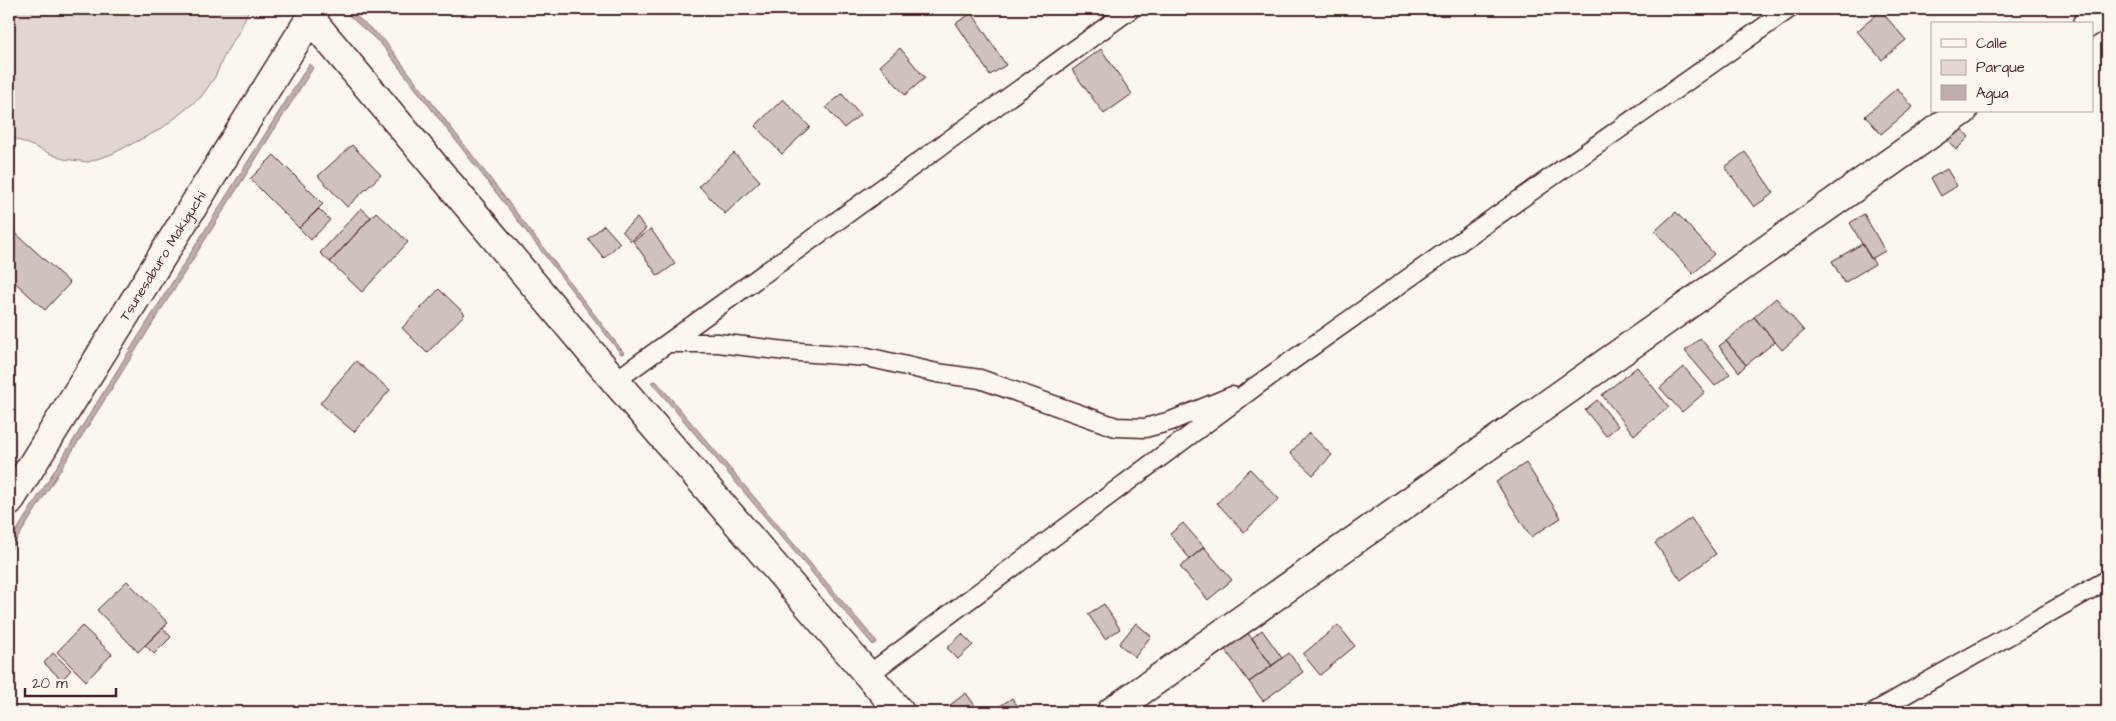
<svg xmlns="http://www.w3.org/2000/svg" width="2116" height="721" viewBox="0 0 2116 721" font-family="'Architects Daughter',sans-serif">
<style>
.green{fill:#e2d7d0;stroke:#967b7e}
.water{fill:#bfadaa;stroke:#907477}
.building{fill:#cfc2bc;stroke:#4a1f2b}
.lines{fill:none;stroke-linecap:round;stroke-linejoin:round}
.service-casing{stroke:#4a1f2b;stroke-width:21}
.minor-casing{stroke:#4a1f2b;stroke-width:31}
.tertiary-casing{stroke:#4a1f2b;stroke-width:31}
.service{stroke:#fbf7ec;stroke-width:18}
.minor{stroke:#fbf7ec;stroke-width:28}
.tertiary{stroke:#fbf7ec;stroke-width:28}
.labels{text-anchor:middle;stroke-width:4;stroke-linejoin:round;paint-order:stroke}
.street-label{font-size:14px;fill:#4a1f2b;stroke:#fbf7ec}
</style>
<rect width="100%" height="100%" fill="#fbf7ec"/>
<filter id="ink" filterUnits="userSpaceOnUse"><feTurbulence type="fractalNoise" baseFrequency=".02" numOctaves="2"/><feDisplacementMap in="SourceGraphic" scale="10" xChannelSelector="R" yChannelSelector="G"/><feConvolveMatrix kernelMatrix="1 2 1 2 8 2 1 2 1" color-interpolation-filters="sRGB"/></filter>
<g filter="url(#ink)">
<!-- green -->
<path class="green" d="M9 9H249L240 30 225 54 215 77 201 97 161 129 112 154 88 162 63 159 9 136Z"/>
<!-- water -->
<path class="water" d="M348 9 384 40 624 353 621 354 381 44 346 13Z
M309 64 313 68 9 552V543Z
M656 381 877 642 873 645 651 382Z"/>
<!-- building -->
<path class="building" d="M1881 11 1906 40 1882 60 1857 31Z
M972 13 1006 65 990 75 956 23Z
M900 48 925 78 905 95 880 66Z
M1101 49 1132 94 1104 114 1072 70Z
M1897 88 1913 107 1881 134 1865 116Z
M842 94 860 115 844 128 826 107Z
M783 99 810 127 782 154 755 126Z
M1959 126 1969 137 1956 150 1946 138Z
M352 145 381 175 347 207 318 176Z
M1745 152 1774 193 1754 207 1725 167Z
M734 153 760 181 725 214 699 186Z
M274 155 323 204 299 228 250 179Z
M1947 169 1957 186 1941 196 1931 178Z
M361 208 371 217 330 262 320 253Z
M319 209 330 220 311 240 299 228Z
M376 212 408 242 362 292 330 262Z
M1676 212 1714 254 1693 274 1655 231Z
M1864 214 1885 251 1871 259 1850 223Z
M637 218 646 229 631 241 622 231Z
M604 225 620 243 604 258 588 239Z
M9 227 70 283 45 310 9 277Z
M651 229 675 264 658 276 633 241Z
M1862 244 1875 264 1844 283 1832 261Z
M439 289 465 314 427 353 402 328Z
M1776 298 1804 331 1782 350 1754 317Z
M1754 317 1775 342 1746 365 1726 341Z
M1700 338 1730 374 1715 386 1685 351Z
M1726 341 1746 365 1739 372 1719 346Z
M356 361 390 390 354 432 320 403Z
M1637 367 1669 407 1634 435 1602 395Z
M1684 367 1705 392 1682 412 1660 388Z
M1597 400 1618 426 1606 436 1585 410Z
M1309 433 1332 455 1313 475 1290 453Z
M1526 463 1561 518 1531 537 1496 482Z
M1250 469 1279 499 1244 532 1217 503Z
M1691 518 1716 554 1681 580 1655 543Z
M1183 523 1204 547 1190 559 1170 534Z
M1204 547 1232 580 1208 600 1180 567Z
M127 581 168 623 138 652 97 610Z
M1104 604 1120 629 1105 639 1088 614Z
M1136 623 1151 636 1135 657 1119 644Z
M1338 625 1355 646 1320 675 1303 654Z
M82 626 112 654 86 681 57 652Z
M163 628 171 637 154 654 145 645Z
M1262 630 1282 658 1272 666 1252 638Z
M1247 632 1272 666 1249 682 1224 648Z
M962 634 973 645 958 659 947 648Z
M53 653 71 670 62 680 44 663Z
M1289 653 1303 672 1263 701 1249 682Z
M966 693 978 710 976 712H955L950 705Z
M1012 698 1022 712H991Z
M68 704 76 712H59Z"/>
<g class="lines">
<!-- service casing -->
<g class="service-casing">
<path id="service" d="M669 343H718L786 351 867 357 937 373 980 379 1116 427 1145 428 1171 421 1232 396
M615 381 1131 9
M868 675 1256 386 1789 9
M1874 712 2107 580"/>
</g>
<!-- minor casing -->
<g class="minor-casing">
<path id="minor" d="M310 18 615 381 900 712
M2087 24 2107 10
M1111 712 1963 111"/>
</g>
<!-- tertiary casing -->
<g class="tertiary-casing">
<g id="tertiary">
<path id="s1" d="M9 502 316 9"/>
</g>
</g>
<!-- service -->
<use href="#service" class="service"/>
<!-- minor -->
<use href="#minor" class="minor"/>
<!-- tertiary -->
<use href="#tertiary" class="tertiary"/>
</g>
</g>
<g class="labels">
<!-- street labels -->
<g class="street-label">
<text dy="5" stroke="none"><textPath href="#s1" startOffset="290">Tsunesaburo Makiguchi</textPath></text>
</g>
</g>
<!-- margin -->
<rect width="2116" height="721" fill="none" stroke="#fbf7ec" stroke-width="30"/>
<rect x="15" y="15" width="2086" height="691" fill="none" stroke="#4a1f2b" stroke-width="2" filter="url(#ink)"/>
<!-- legend -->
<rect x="1931" y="22" width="162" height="90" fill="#fbf7ec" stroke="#b4a19f"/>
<rect x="1941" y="39" width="25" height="8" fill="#fbf7ec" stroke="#b4a19f"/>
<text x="1976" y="48" font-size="15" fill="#4a1f2b">Calle</text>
<rect x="1941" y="60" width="25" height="15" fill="#e2d7d0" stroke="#b4a19f"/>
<text x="1976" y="72" font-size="15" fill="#4a1f2b">Parque</text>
<rect x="1941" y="85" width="25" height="15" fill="#bfadaa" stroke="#b4a19f"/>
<text x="1976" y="98" font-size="15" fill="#4a1f2b">Agua</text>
<!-- scale -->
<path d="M25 688v8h91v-8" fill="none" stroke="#4a1f2b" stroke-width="2.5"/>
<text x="32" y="688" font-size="15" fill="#4a1f2b" stroke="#fbf7ec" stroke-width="4" paint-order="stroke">20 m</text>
</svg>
